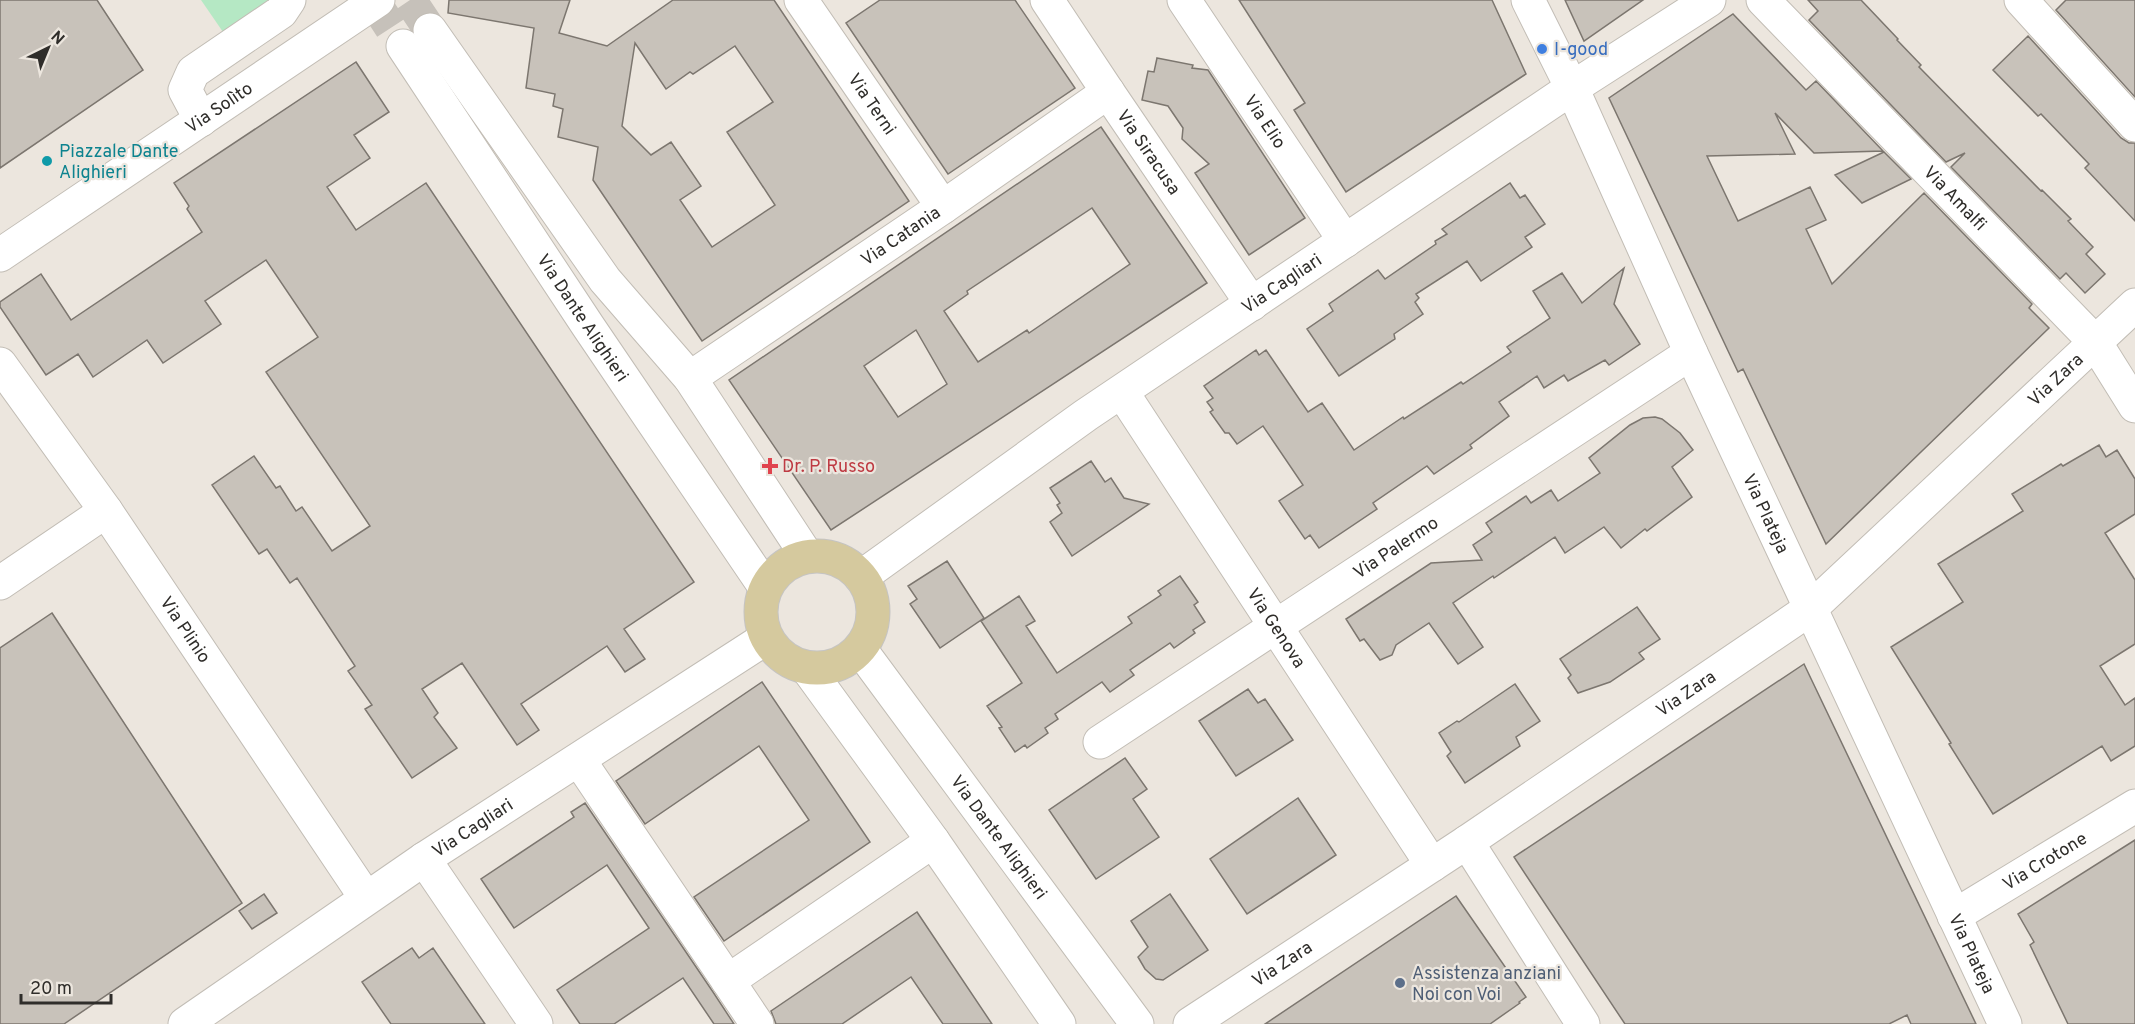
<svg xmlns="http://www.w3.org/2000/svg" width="2135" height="1024" viewBox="0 0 2135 1024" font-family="Overpass,sans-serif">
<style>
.green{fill:#b5e8c4}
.building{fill:#c8c2ba;stroke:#7c766f;stroke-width:1.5;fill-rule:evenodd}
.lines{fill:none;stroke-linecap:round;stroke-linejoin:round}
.minor-tunnel{stroke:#c6c1ba;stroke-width:33;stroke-dasharray:33 16;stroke-linecap:butt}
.minor-casing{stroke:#c2bdb5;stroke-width:35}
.major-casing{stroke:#c5c4c3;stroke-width:35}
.minor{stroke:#fff;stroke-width:33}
.major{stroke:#d5c99e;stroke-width:33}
.shop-dot{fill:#3f7fe0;stroke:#ece6de;stroke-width:2}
.culture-dot{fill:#0f9aa8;stroke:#ece6de;stroke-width:2}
.health-dot{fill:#e0444e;stroke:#ece6de;stroke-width:2}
.service-dot{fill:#5c6f8a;stroke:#ece6de;stroke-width:2}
.labels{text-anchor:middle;stroke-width:4.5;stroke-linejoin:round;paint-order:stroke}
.shop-label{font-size:18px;fill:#366cbe;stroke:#ece6de;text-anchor:start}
.street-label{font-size:18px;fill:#2f2d2a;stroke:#ece6de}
.culture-label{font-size:18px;fill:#0d838f;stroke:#ece6de;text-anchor:start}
.health-label{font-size:18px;fill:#be3a42;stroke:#ece6de;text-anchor:start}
.service-label{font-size:18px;fill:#4e5e75;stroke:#ece6de;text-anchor:start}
</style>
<rect width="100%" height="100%" fill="#ece6de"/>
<!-- green -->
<path class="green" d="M201 0H270L223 32Z"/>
<!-- building -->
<path class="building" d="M0 0H97L143 70 0 168Z
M449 0H570L559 33 607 46 673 0H774L909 201 702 341 593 180 598 147 558 137 563 109 553 106 555 94 526 88 534 28 448 13ZM635 43 666 89 690 72 693 74 735 46 773 102 727 132 775 205 712 247 680 200 701 186 671 142 651 155 622 126Z
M880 0H1015L1075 88 948 174 846 23Z
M1239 0H1492L1526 74 1346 192 1294 110 1305 103Z
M1565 0H1643L1584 41Z
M1808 0H1861L1898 39 1897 40 1921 65 1919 67 2041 191 2042 190 2071 219 2068 221 2093 247 2086 254 2105 274 2085 293 2066 273 2060 279 1951 167 1965 153 1946 162 1809 20 1818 11Z
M2066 0H2135V97L2056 10Z
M1733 14 1806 90 1816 81 1883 151 1814 153 1775 113 1795 154 1707 156 1738 221 1810 187 1826 220 1806 229 1832 284 1924 193 2032 304 2029 308 2049 328 1826 544 1743 369 1738 372 1609 98Z
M2028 36 2121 138 2129 143H2135V221L2085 168 2089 164 2041 114 2038 116 1993 70Z
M1157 58 1193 65 1192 68 1208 70 1305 218 1249 255 1195 173 1209 164 1182 139 1183 128 1168 106 1142 100 1148 71 1154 72Z
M356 62 389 112 354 135 370 158 327 187 356 230 426 183 694 582 624 629 645 659 625 672 607 646 521 704 539 730 517 745 462 663 422 689 438 713 434 717 457 748 412 778 365 709 372 705 348 671 355 666 297 578 290 583 267 549 259 554 212 485 254 456 276 488 280 486 296 511 302 507 332 551 370 526 266 372 318 337 266 260 205 301 221 324 163 363 147 340 93 377 78 354 46 375 0 307V302L41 274 71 320 202 232 187 209 189 206 174 183Z
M1101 127 1207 283 831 530 729 380ZM1092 208 1130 264 1029 333 1027 330 978 362 944 311 968 294 967 291ZM916 330 947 384 898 417 864 366Z
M1884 152 1911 179 1862 203 1835 175Z
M1510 183 1520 198 1525 195 1545 224 1525 237 1532 247 1481 281 1467 261 1416 294 1419 298 1415 302 1423 314 1394 334 1395 339 1339 376 1307 329 1333 311 1329 304 1378 270 1385 279 1436 244 1435 241 1447 234 1442 229Z
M1624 268 1614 304 1640 344 1609 365 1605 360 1568 381 1564 375 1544 388 1537 376 1499 402 1509 416 1470 445 1472 448 1434 474 1427 466 1373 503 1377 509 1319 548 1310 535 1305 539 1279 501 1303 485 1263 426 1237 444 1229 433H1225L1210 412 1213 410 1207 402 1213 398 1204 386 1256 350 1259 355 1266 350 1308 412 1322 403 1354 450 1403 417 1404 419 1461 382 1463 384 1511 352 1507 347 1550 318 1533 291 1562 273 1582 303Z
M1655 417 1662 419 1680 433 1693 450 1672 467 1692 497 1647 531 1645 529 1621 548 1604 527 1565 553 1555 537 1494 578 1493 576 1453 603 1483 647 1458 664 1429 623 1396 645 1392 655 1380 660 1364 639 1360 641 1346 619 1431 563 1482 560 1473 545 1492 532 1486 523 1526 496 1531 503 1551 490 1558 501 1600 473 1589 458 1630 425 1643 418Z
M2099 445 2106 457 2117 450 2135 479V514L2105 533 2135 580V644L2100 666 2125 705 2135 698V746L2111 761 2102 746 1993 814 1949 744 1951 743 1891 647 1963 602 1938 564 2023 511 2012 494 2061 464 2063 466Z
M1091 461 1105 482 1111 478 1124 498 1149 504 1072 556 1050 522 1062 513 1057 505 1060 503 1050 488Z
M947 561 984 618 940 648 910 604 917 599 908 586Z
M1180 576 1198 602 1194 605 1205 622 1193 630 1195 633 1174 648 1170 643 1130 670 1134 675 1110 692 1102 682 1055 714 1058 719 1045 728 1048 733 1027 748 1025 745 1015 752 999 728 1002 727 987 706 1022 683 981 621 1019 596 1035 621 1026 626 1057 673 1132 623 1128 617 1161 595 1158 591Z
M1637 607 1660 639 1639 653 1644 659 1610 682 1578 693 1568 678 1571 675 1560 659Z
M52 613 242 903 64 1024H0V648Z
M1804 664 1976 1024H1911L1907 1015 1889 1024H1625L1514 857Z
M762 682 870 842 724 941 694 897 809 820 759 746 645 824 616 781Z
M1515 684 1540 721 1516 737 1520 746 1465 783 1447 756 1451 752 1439 733 1457 721 1459 722Z
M1248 689 1258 703 1265 699 1293 740 1236 776 1199 721Z
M1125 758 1147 789 1133 799 1159 837 1096 879 1049 810Z
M1298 798 1336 855 1247 914 1210 859Z
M585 803 713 992 734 1024H714L683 978 614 1024H580L557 990 649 928 607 865 514 928 481 879 574 817 571 812Z
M2135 840V1024H2068L2030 945 2034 942 2018 914Z
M264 894 277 913 252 929 239 911Z
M1170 894 1208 950 1163 980 1156 979 1145 969 1138 957 1148 947 1131 921Z
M1456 896 1526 997 1519 1002 1520 1003 1490 1024H1265Z
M917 912 992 1024H943L911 977 842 1024H776L771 1011Z
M412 948 419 958 433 948 485 1024H391L362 982Z"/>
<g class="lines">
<!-- minor-tunnel -->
<path class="minor-tunnel" d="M373 0 403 46
M410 0 430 30"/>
<!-- minor casing -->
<g class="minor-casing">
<g id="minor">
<path id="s1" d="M801 0 943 207"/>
<path id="s2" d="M1047 0 1108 92 1252 304"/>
<path id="s3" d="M1184 0 1345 241"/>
<path id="s4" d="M1528 0 1572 88 1691 353 2005 1024"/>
<path id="s5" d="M1763 0 2095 342 2135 406"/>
<path d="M2021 0 2135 125"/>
<path d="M430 30 605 280 690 378 807 556"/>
<path id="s6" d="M403 46 588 326 765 587"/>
<path d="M201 120 185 90 193 72 281 12 289 0"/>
<path id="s7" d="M0 255 378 0"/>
<path id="s8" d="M0 364 106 511 366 898"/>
<path id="s9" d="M690 378 943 207 1108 92"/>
<path id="s10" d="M1122 392 1432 865"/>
<path id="s11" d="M861 577 1086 415 1572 88 1709 0"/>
<path d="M0 583 106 511"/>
<path id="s12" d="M860 649 1137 1024"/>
<path d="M807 668 933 841 1059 1024"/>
<path id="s13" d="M1100 742 1691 353"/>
<path d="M579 760 757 1024"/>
<path d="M1467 842 1583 1024"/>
<path d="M424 859 536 1024"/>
<path id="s14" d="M1954 916 2135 806"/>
<path d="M728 981 933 841"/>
<path id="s15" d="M185 1024 424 859 766 638"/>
<path id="s16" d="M1190 1024 1467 842 1810 609 2135 305"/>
</g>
</g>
<!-- major casing -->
<g class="major-casing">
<path id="major" d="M761 612a56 56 0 1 1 112 0a56 56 0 1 1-112 0Z"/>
</g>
<!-- minor -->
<use href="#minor" class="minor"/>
<!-- major -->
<use href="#major" class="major"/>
</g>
<!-- markers -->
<circle class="shop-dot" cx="1542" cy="49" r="6"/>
<circle class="culture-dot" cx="47" cy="161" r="6"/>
<path class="health-dot" d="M767 457h6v6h6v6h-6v6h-6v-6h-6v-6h6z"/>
<circle class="service-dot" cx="1400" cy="983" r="6"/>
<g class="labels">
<!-- shop labels -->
<g class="shop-label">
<text x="1554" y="55">I-good</text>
</g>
<!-- street labels -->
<g class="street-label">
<text dy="6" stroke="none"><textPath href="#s1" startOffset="126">Via Terni</textPath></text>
<text dy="6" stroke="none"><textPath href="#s7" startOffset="264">Via Solìto</textPath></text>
<text dy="6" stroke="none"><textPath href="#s3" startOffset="146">Via Elio</textPath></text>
<text dy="6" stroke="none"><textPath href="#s2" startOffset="183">Via Siracusa</textPath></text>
<text dy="6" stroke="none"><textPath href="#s5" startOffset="276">Via Amalfi</textPath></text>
<text dy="6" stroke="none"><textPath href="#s9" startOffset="254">Via Catania</textPath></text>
<text dy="6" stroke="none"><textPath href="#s11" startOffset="513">Via Cagliari</textPath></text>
<text dy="6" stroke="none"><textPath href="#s6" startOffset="326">Via Dante Alighieri</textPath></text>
<text dy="6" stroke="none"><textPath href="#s16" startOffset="1082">Via Zara</textPath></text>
<text dy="6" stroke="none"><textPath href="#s4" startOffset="566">Via Plateja</textPath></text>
<text dy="6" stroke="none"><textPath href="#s13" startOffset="354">Via Palermo</textPath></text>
<text dy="6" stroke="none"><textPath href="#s8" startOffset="324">Via Plinio</textPath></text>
<text dy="6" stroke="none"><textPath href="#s10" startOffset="282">Via Genova</textPath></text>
<text dy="6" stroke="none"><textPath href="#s16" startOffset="596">Via Zara</textPath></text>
<text dy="6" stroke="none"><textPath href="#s15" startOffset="348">Via Cagliari</textPath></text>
<text dy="6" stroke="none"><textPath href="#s12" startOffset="234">Via Dante Alighieri</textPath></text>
<text dy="6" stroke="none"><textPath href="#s14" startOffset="106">Via Crotone</textPath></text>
<text dy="6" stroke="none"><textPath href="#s4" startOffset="1052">Via Plateja</textPath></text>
<text dy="6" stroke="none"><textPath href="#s16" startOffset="110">Via Zara</textPath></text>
</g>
<!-- culture labels -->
<g class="culture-label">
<text x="59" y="157">Piazzale Dante<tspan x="59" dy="21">Alighieri</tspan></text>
</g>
<!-- health labels -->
<g class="health-label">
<text x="782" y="472">Dr. P. Russo</text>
</g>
<!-- service labels -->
<g class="service-label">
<text x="1412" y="979">Assistenza anziani<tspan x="1412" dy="21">Noi con Voi</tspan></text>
</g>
</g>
<!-- north arrow -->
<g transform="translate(48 48) rotate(43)" stroke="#ece6de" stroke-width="4.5" paint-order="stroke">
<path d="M0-4.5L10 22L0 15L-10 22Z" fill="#2f2d2a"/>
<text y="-9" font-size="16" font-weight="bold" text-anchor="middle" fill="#2f2d2a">N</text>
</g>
<!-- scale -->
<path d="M21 994v9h90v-9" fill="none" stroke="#2f2d2a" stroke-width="3"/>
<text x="30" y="994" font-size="18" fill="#2f2d2a" stroke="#ece6de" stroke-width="4.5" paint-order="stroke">20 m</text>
</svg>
